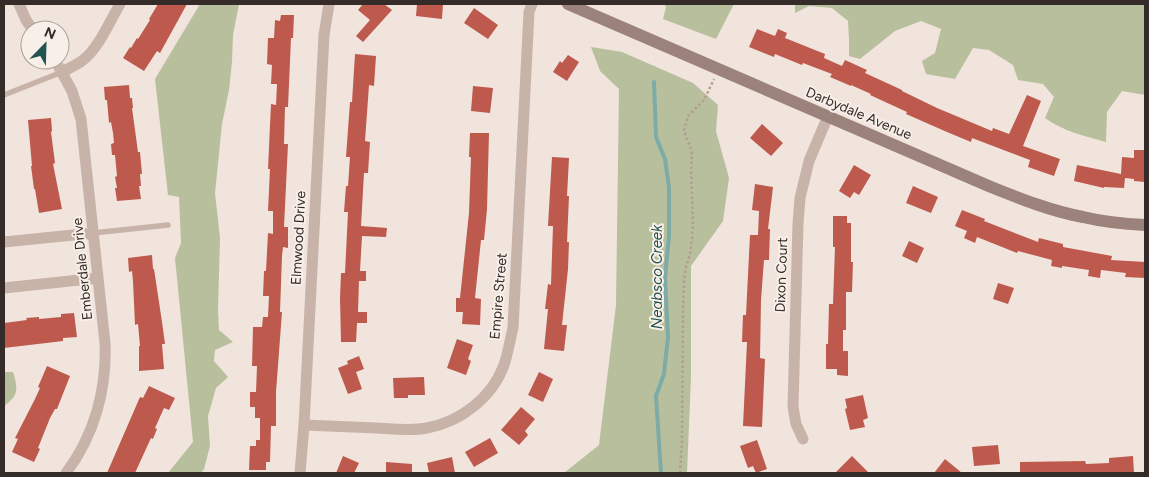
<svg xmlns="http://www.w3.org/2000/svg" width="1149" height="477" viewBox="0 0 1149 477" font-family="Figtree,sans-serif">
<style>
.green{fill:#b8bf9d}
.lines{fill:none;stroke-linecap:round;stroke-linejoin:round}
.stream{stroke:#7daca7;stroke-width:4}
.building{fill:#be594d}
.path{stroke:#b49d93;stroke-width:2.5;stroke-dasharray:2.5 2.5;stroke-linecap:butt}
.lane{stroke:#c8b3a9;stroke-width:5.5}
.street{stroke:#c8b3a9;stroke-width:11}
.secondary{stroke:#9b827b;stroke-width:12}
.labels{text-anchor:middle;stroke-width:4;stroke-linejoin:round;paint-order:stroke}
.street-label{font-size:14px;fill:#352b29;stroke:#f8efe9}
.water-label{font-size:15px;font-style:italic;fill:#215451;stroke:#f8efe9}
</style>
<rect width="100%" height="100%" fill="#f0e4dd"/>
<!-- green -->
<path class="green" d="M200 4H239L233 35 232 62 229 90 222 124 215 193 220 238 218 310 219 330 233 342 215 350 214 361 228 377 216 388 208 416 210 446 204 469 201 473H168L193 442 175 258 181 243 179 197 168 195 155 79Z
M664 4H734L716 39 663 19 666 7Z
M795 4H1145V95L1122 91 1107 112 1106 142C1082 135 1065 132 1045 118L1054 97 1043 84 1018 80 1013 65 989 50 973 48 955 79 926 74 922 61 935 53 941 29 921 21 895 31 860 59 849 56V40L848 21 832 8 809 6 795 13Z
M591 47 622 52 693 83 718 105 716 131 729 178 723 221 691 266V377L687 473H564L599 445 616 305 619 89 600 71Z
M4 372H13C18 388 19 396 4 406Z"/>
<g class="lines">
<!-- stream -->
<path class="stream" d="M654 82 656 137 665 159 669 187V236L665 278 668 337 664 374 656 396 661 473"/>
</g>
<!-- building -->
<path class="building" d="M158 4H187L160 53 157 51 144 71 123 58 130 47 131 48 137 38 138 39 150 20 149 19Z
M363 4H384L392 10 363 42 356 36 370 20 358 10Z
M417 4H443L442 19 416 16Z
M474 8 498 25 488 39 464 23Z
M281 15H294L293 38H291L288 107H285L284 144H288L284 227H288V248L283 247 282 256 280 312H282L276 392V426H271L270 462H266V470H249L250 446H256V440H260V418H255V407H250V392H256L257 366H252L253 327H262L263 317H268L269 296H263L264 271H266L268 233 273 234V211H268L270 169H268L271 104 276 105 277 84H271L272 65 267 64 268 38H274L275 20 280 21Z
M757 29 775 36 778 29 787 33 785 38 825 54 824 58 842 66 845 60 867 70 865 73 902 90V91L937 108 992 131 993 128 1009 134 1027 95 1041 101 1023 146 1060 159 1054 176 1028 167 1030 160 972 138 971 142 947 132 906 114 907 112 870 95 871 94 851 85V86L830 77 832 74 803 63 802 65 775 54 774 57 749 47Z
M355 54 376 56 374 86 369 85 365 141 370 142 368 173H364L361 226 387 228 386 237 362 236 360 271H366V281H359L358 312H367V323H357L356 342H341L340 298 341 273H345L348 212H344L346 186H348L350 157H346L350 102H352Z
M568 55 579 62 567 81 553 72 560 61 562 63Z
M129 85 130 98H132L133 108H132L138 152H140L142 174H140L141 186H139L141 199 117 201 115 188H117L115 177 117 176 115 155H112L111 144 114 143 113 133 111 122 109 123 107 100H105L104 87Z
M473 86 493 88 490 113 471 111Z
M51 118 52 131 51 132 55 163 53 164 62 209 39 213 35 189H34L31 166H32L28 120Z
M762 124 783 143 771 156 750 138Z
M470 133H489L487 209 484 240H481L475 298 481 299 480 325 462 324 463 312H456V298H460L469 213 471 157H469Z
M1134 150H1145V182L1134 181V179L1125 178 1124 188 1104 187V188L1074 181 1077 165 1121 174 1122 157 1134 158Z
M552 157 569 158 567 196H569L567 242H569L568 269 562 325H567L564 351 544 349 548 309H545L548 284 551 285 553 226H548Z
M854 165 871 175 859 195 854 192 850 198 839 191Z
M755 184 773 187 768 229H770L769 260H764L761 300 760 358 765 359 762 427 743 426 747 342H742L743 315H746L750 235H758L759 211 752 210Z
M913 186 938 197 931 213 906 203Z
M962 210 985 219 984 221 1038 242 1039 238 1063 244V247L1112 256 1111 260 1145 262V278L1125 277 1126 273 1101 270 1100 278 1088 276 1089 270 1062 266V268L1051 266 1052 260 1018 251 1017 253 977 237 975 243 964 238 967 231 955 226Z
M833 216H847V223H851V262H853L852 292H846V330H843V351H848V376L837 375V369H826V344H828L829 304H833L835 247H833Z
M909 241 924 248 917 263 902 256Z
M152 255 153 269H154L162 322 165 344H162L164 369 139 371V346H140L138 324 135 325 133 281 132 271 129 272 128 258Z
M998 283 1014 288 1008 304 993 299Z
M74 313 77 337 63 338V341L4 348V323L27 320 26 318 39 317V319L61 317V314Z
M457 339 473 345 468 359 471 361 466 375 447 368Z
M359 356 364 369 356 372 362 389 348 394 338 368 348 364 347 361Z
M47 366 70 376 57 409H55L50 418 38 448 40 449 34 462 12 452 18 439 15 438 35 399 40 388 38 387Z
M539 372 553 379 543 402 528 395Z
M424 377 425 395H408V398H394L393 378Z
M149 386 175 398 169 410 164 408 155 428 157 429 153 439 151 438 135 473H107L140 397 143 398Z
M863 395 868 418 863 420 865 427 850 430 845 409 847 408 845 399Z
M521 407 535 419 525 431 528 435 519 445 501 430Z
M490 438 498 453 474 467 465 452Z
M757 440 767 469 756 473 753 466 748 468 740 446Z
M998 445 1000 464 974 466 972 447Z
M343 456 359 463 354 473H336Z
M852 456 869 473H835Z
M1133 456 1134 473H1020V462L1085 461 1086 464 1109 463V458Z
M452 457 455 473H429L427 463Z
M945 459 962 473H934Z
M386 462 412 464V473H386Z"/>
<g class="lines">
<!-- path -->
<path class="path" d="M680 473 682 442 683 313 684 280 686 267 690 254 692 239 693 223 691 172 692 154 690 145 687 140 684 130 688 116 704 100 714 79"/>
<!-- lane -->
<path class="lane" d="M4 95 62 72
M93 233 168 225"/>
<!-- street -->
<path class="street" d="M19 4 26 20 33 30
M55 60 72 91 81 119 105 343C107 390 94 436 66 473
M62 72C69 68 77 65 83 60 98 49 110 21 120 4
M4 242 93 233
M4 288 98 278
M304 425C328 426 353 427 377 428 393 429 411 431 427 428 460 422 492 398 504 365 508 353 510 340 513 328L529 12 532 4
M803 439 796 424 793 407 798 224 800 198 809 161 828 116
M300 473 304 425 324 35 329 4"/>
<!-- secondary -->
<path class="secondary" d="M568 4 991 187C1021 199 1051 211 1083 217 1104 222 1124 224 1145 225"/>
</g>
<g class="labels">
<!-- street labels -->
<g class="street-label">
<text transform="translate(859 113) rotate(23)" y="5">Darbydale Avenue</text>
<text transform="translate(298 238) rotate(-87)" y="5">Elmwood Drive</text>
<text transform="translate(82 269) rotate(-96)" y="5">Emberdale Drive</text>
<text transform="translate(781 275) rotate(-88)" y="5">Dixon Court</text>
<text transform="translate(498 296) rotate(-85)" y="5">Empire Street</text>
</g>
<!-- water labels -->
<g class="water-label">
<text transform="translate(657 277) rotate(-90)" y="5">Neabsco Creek</text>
</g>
</g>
<!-- border -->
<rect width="1149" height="477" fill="none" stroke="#352b29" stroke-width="10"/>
<!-- north arrow -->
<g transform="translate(45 45) rotate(23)"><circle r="24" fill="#f8efe9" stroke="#aaa19c"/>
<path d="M0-4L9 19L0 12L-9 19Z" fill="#215451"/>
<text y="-8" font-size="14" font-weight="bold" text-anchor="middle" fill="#352b29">N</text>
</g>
</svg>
